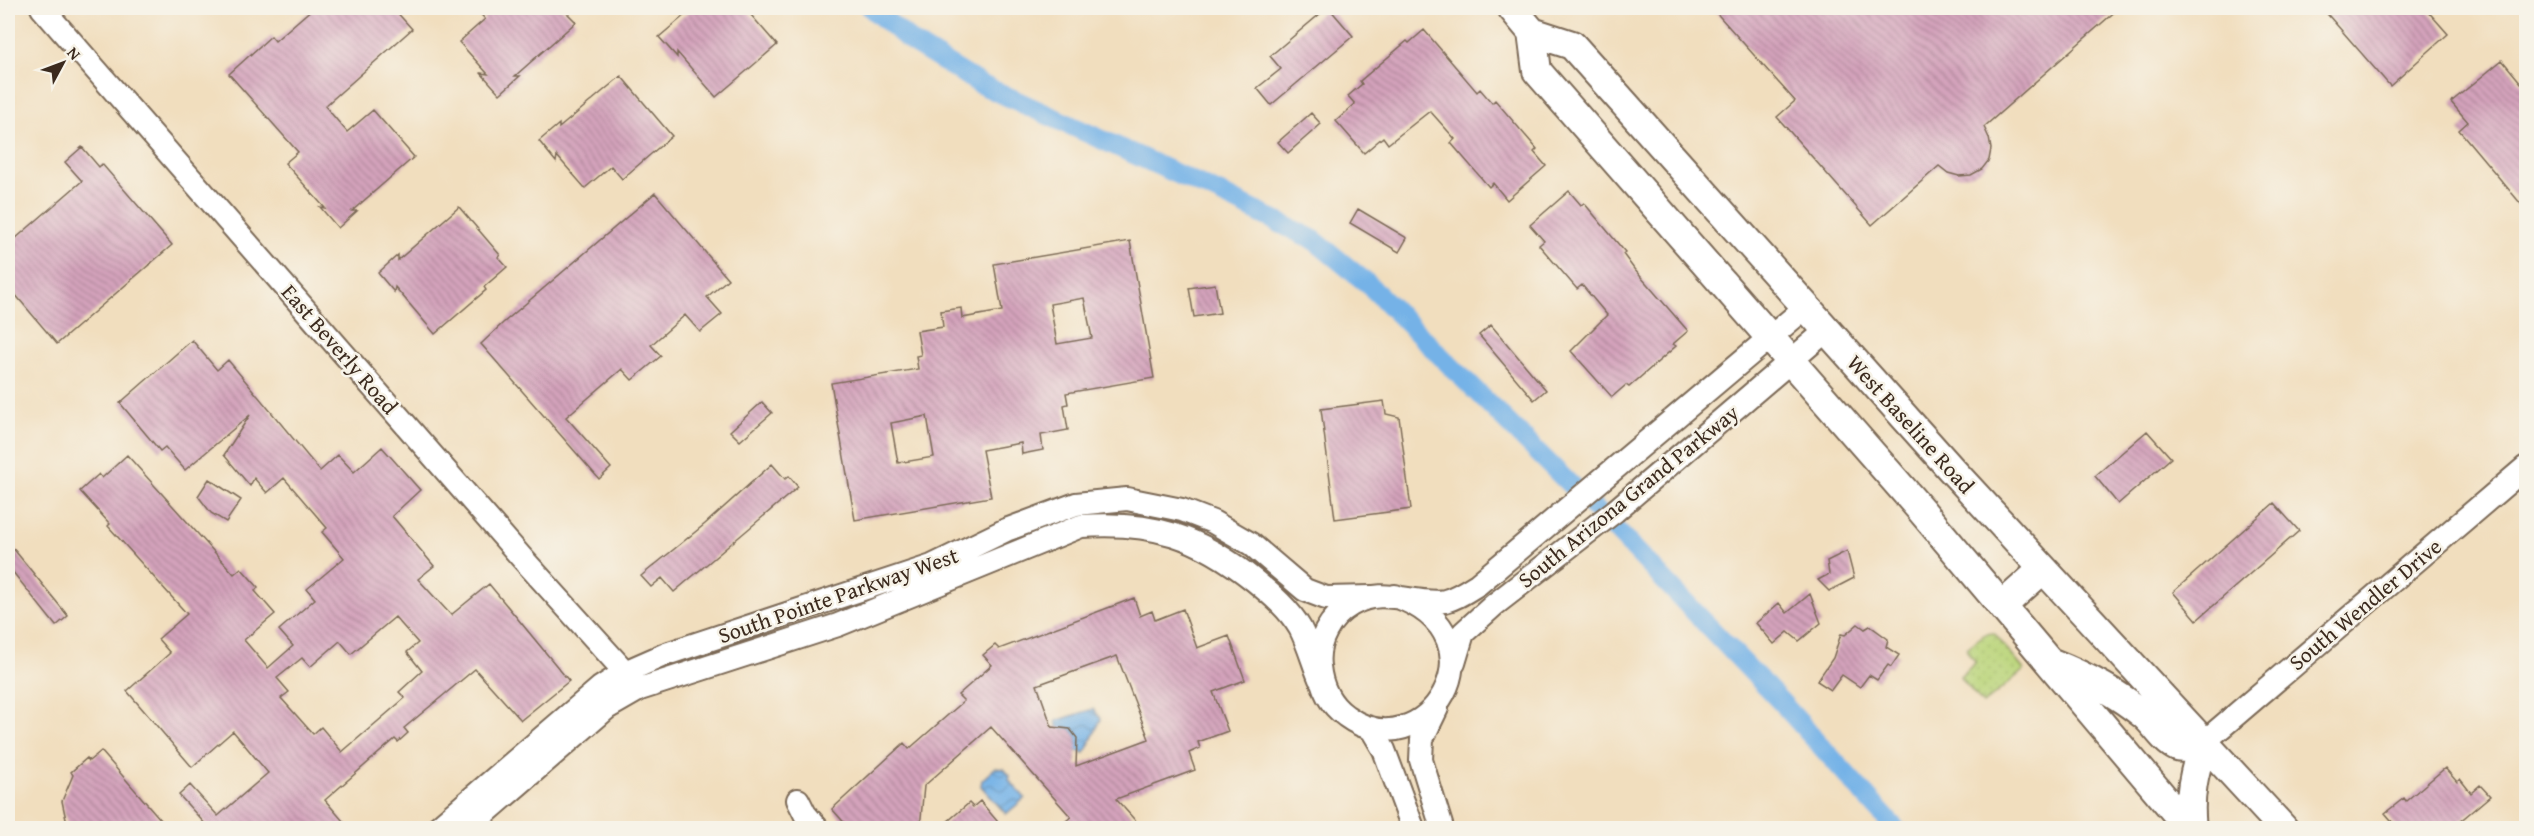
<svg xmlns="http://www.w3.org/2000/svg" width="2534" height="836" viewBox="0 0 2534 836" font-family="'Gentium Book Plus',serif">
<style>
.grass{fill:url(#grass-dots);stroke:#7b804c;stroke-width:1.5}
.water{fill:url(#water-waves);stroke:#586e82;stroke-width:1.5}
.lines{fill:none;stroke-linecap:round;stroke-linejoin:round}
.canal{stroke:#74b2e7;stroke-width:20}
.building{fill:url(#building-back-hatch);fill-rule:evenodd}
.minor-casing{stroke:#7b6956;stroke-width:26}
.major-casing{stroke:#7b6956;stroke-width:32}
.minor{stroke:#fff;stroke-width:22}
.major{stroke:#fff;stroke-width:28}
.labels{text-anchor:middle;stroke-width:5;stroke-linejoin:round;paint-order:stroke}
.street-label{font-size:22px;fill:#3b2a1e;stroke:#f7f3e8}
</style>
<defs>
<pattern id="grass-dots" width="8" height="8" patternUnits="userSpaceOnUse" patternTransform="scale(1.5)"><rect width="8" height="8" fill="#bbd57b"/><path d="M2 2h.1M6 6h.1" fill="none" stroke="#a2b76a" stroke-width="1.8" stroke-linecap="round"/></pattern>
<pattern id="water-waves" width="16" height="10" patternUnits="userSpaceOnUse" patternTransform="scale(1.5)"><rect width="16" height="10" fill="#74b2e7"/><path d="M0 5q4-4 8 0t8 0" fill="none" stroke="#6091bb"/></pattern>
<pattern id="building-back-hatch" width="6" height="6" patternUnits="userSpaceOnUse" patternTransform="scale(1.5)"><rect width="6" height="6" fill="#d4a3bc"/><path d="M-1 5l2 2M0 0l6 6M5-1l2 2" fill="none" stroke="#ad8598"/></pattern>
</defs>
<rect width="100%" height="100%" fill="#f7f3e8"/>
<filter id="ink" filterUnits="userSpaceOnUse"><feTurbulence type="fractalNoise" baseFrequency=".0167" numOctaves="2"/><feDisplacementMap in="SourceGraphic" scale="12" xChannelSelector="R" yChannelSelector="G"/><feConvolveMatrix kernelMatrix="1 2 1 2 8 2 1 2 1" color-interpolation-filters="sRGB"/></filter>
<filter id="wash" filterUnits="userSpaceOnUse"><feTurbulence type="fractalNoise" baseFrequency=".008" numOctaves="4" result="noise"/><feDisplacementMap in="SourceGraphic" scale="24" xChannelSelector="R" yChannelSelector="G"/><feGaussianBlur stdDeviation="1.35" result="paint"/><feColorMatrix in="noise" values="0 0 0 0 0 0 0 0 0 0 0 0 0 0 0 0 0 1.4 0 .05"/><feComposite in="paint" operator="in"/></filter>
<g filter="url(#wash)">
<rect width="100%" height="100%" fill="#f1debe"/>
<!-- grass -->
<path class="grass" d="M1994 633 2024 670 1983 704 1960 677 1976 662 1967 651V648L1985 634Z"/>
<!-- water -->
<path class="water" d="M1093 709 1101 719 1085 753 1075 750 1077 738 1070 729H1058L1056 721Z
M995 768 1004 769 1010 776 1009 780 1025 798 1006 814 981 786 982 780Z"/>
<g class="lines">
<!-- canal -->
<path class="canal" d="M871 8 913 43 980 84 1221 194 1314 240 1368 284 1613 527 1781 702 1895 828"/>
</g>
<g id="blocks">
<!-- building -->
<path class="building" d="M313 8H393L412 29 325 106 347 132 373 110 414 157 352 211H357L338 228 320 207 325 208 285 163 298 152 229 74 271 36 275 41Z
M475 8H562L576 22 515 76H520L500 94 481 73 488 74 459 42 485 19Z
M693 8H745L777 45 716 97 677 52V57L659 37Z
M1327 8H1329L1353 36 1271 105 1257 88 1281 69 1270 56Z
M1712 8H2119L1984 127 1989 138 1991 149 1989 160 1982 169 1971 175 1959 176 1948 173 1939 166 1872 225 1777 117 1795 101Z
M2322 8H2425L2448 34 2390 86Z
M1424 30 1477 92 1480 89 1492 103 1495 100 1537 149 1534 152 1546 166 1507 200 1493 183 1489 187 1451 143 1455 139 1430 111 1388 144 1383 137 1364 153 1336 121 1355 104 1348 96 1362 84 1360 81 1407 41 1409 43Z
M2502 60 2526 89V210L2459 130 2468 122 2451 102Z
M621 76 672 136 622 179 611 166 585 188 557 156 556 162 539 141 559 124V128Z
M1311 113 1321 124 1288 153 1278 142Z
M82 147 99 167 102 164 172 245 57 344 8 286V245L82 181 65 162Z
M1569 191 1581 205 1584 203 1625 252 1623 254 1634 269 1688 331 1673 344 1676 346 1629 387 1626 385 1612 397 1571 351 1607 315 1582 285 1577 289 1539 245 1544 241 1530 225Z
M655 193 728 279 707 297 722 314 700 332 685 315 651 345 661 356 632 380 622 369 566 417 611 468 599 479 481 344 503 323Z
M459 207 500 255 498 257 507 267 484 287 486 290 435 334 395 287 394 292 378 273 398 255V260Z
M1358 209 1407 238 1399 252 1350 223Z
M1130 241 1154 378 1066 393 1068 404 1064 405 1068 430 1041 435 1043 450 1022 454 1021 443 982 450 991 497 855 520 831 383 918 369 916 356 921 355 917 331 943 327 941 311 961 308 962 318 1002 311 994 264ZM1084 298 1092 338 1057 344 1050 304ZM927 416 934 457 898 463 891 423Z
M1215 284 1220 313 1194 317 1189 288Z
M1491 325 1546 390 1534 400 1479 335Z
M192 340 217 370 228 360 320 471 338 455 354 472 382 447 420 490 392 516 434 566 418 579 451 615 489 584 569 681 521 720 475 669 404 728 408 733 398 742 395 739 325 800 349 828H203L207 826 179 795 190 785 218 816 268 773 233 731 192 767 127 691 170 653 158 639 187 614 108 526 110 524 80 491 99 474 102 478 127 455 234 574 241 568 258 587 255 591 275 614 244 640 268 668 293 646 279 630 315 599 307 589 344 558 322 532 327 528 284 478 267 493 254 478 250 486 224 455 250 415 185 470 165 447 160 451 120 403ZM395 617 418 643 407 652 422 671 399 692 405 698 342 752 321 727 313 734 281 698 289 692 277 678 302 658 310 667 340 641 351 654Z
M1384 401 1386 414 1399 417 1411 509 1335 519 1321 409Z
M762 402 772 413 740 441 730 431Z
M2147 431 2171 458 2118 504 2095 476Z
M772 464 785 479 789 476 798 487 674 592 662 578 651 587 641 576 705 524Z
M209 479 241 500 226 522 211 513 198 496Z
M2274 503 2299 531 2197 620 2173 592Z
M8 542 68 616 56 626 8 566Z
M1847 551 1854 578 1829 591 1818 580 1829 574 1827 561Z
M1810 594 1821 623 1799 641 1788 632 1774 644 1756 623 1779 603 1787 613Z
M1134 598 1140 616 1152 611 1155 620 1183 609 1197 648 1229 636 1245 680 1213 692 1228 731 1198 742 1200 748 1189 753 1195 770 1116 799 1142 828H1057L1071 817 991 727 924 786 920 828H849L832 809 904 743 909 749 964 701 958 695 992 665 983 655 995 645 999 649ZM1117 656 1149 739 1076 766 1077 738 1070 729 1052 727 1037 685Z
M1858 624 1865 629 1870 626 1888 639 1886 647 1899 655 1891 667 1888 665 1877 680 1869 675 1860 687 1842 675 1831 690 1817 681 1833 658 1841 634 1845 635Z
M101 751 168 828H72L67 824 62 801 73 775 71 772 87 758 89 761Z
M2445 768 2457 782 2460 779 2471 793 2480 785 2490 796 2452 828H2398L2385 813 2404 798 2406 801Z
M980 801 1003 828H940L969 803 973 807Z"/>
</g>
</g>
<g filter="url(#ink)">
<use href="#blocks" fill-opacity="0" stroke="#7b6956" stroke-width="1.5"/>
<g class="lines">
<!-- minor casing -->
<g class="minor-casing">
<path id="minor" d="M42 8 522 558 635 683
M1395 596C1512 637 1424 774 1346 716 1329 704 1321 686 1319 666 1316 642 1330 617 1351 605 1383 585 1414 606 1445 601 1457 598 1467 591 1478 584L1806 307
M1454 663 1463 633 1494 605 1615 511 1827 330
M1437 708 1422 739 1421 760 1442 828
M1371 728 1384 750 1413 828
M2204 742 2526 467
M798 800 805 814 817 828
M437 828 600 688 625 672 666 654 932 566 1006 530 1076 504 1127 499 1182 510 1213 522 1251 544 1305 590 1326 598 1372 597
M468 828 607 708 640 689 838 625 1081 526C1153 521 1199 536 1255 581 1272 595 1289 609 1300 628 1308 643 1313 662 1320 679"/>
</g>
<!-- major casing -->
<g class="major-casing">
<path id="major" d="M1512 8 1532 32 1572 45 1951 469 2283 828
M1532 32 1537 71 1921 510 2189 828
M2002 606 2043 569
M2052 663C2085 676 2116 692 2144 715 2155 724 2164 741 2177 747 2185 750 2196 744 2204 742
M2192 828C2188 797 2194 771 2204 742"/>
</g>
<!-- minor -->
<use href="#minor" class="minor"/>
<!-- major -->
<use href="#major" class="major"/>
</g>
</g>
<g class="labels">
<!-- street labels -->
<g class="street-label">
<text transform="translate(340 349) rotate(49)" y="8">East Beverly Road</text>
<text transform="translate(1911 424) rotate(48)" y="8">West Baseline Road</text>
<text transform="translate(1628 496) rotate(-39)" y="8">South Arizona Grand Parkway</text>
<text transform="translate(838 595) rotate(-19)" y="8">South Pointe Parkway West</text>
<text transform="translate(2365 604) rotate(-40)" y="8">South Wendler Drive</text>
</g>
</g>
<!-- margin -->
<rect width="2534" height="836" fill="none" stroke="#f7f3e8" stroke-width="30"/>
<!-- north arrow -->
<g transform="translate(63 63) rotate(49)" stroke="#f7f3e8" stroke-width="4.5" paint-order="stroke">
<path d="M0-4.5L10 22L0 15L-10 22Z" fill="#3b2a1e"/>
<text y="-9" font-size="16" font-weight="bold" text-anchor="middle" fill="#3b2a1e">N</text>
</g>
</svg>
